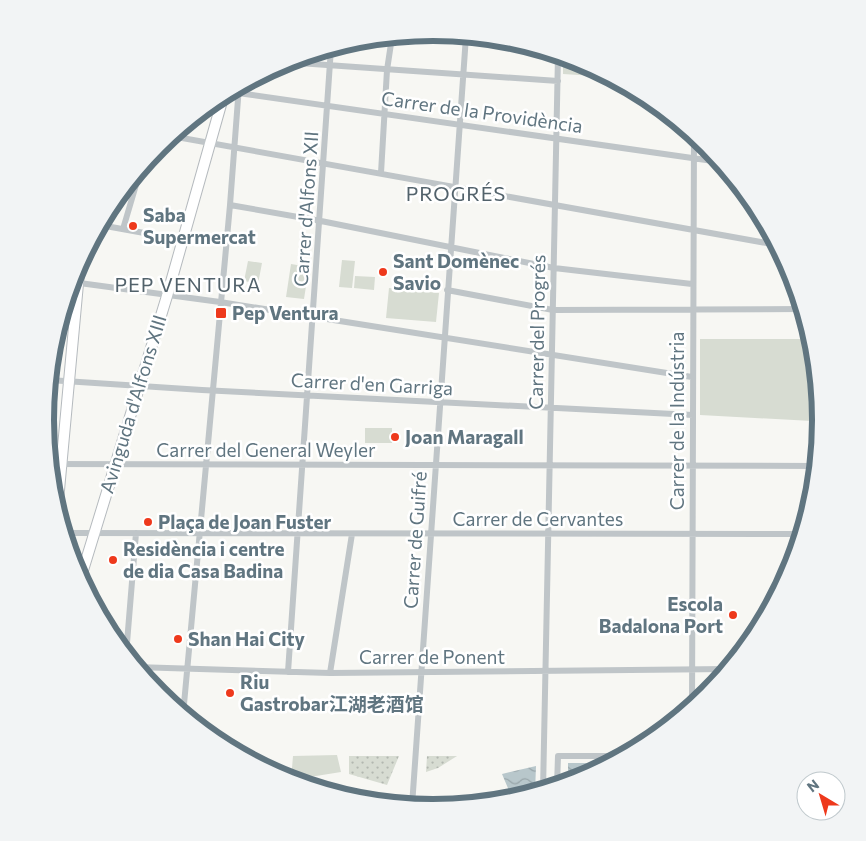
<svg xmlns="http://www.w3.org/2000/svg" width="866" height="841" viewBox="0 0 866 841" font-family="Commissioner,'Noto Sans SC',sans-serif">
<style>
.green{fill:#d7dcd2}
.garden{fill:url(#garden-dots)}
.water{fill:url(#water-waves)}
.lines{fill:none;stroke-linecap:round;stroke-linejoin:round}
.primary-casing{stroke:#b5babe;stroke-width:12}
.street{stroke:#bfc5c8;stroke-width:6}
.primary{stroke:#fff;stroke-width:10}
.poi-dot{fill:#ee391c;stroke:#fff;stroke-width:2}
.labels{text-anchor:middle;stroke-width:5;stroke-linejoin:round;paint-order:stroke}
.street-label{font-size:19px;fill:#607580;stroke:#fff}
.poi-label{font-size:19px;font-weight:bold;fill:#607580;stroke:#fff;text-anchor:start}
.neighbourhood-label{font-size:20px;letter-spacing:1px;fill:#52626b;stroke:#fff}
.rim{fill:none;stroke:#607580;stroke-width:6}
</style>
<defs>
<pattern id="garden-dots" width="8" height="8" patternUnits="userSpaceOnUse" patternTransform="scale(1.25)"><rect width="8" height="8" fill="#d7dcd2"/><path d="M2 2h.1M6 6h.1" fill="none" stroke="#b2b7b0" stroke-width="1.8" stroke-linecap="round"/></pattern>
<pattern id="water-waves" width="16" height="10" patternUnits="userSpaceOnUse" patternTransform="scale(1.25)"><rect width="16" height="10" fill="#b8c7cb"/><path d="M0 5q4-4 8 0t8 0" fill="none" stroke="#99a6aa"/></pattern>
</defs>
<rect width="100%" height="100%" fill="#f7f7f3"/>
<!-- green -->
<path class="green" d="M563 57 582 62 610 77 563 74Z
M342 260 355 261 352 288 339 287Z
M248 261 262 263 258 284 244 281Z
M291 264 309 267 304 299 286 297Z
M355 276 375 277 374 290 354 288Z
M389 288 439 293 436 322 386 318Z
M700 339H803L812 421 700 415Z
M365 428H392V443H365Z
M337 755 341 772 291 780 293 756Z"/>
<!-- garden -->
<path class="garden" d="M349 756H399L387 785 349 774Z
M427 756H457L438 768 426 772Z"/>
<!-- water -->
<path class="water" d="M568 763H612L581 779 568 783Z
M536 766 535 793H510L502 774Z"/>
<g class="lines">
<!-- primary casing -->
<g class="primary-casing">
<path id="primary" d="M57 512 80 262
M80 580 167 296 224 94"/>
</g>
<!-- street -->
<path class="street" d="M284 62 558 81
M238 93 720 162
M171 136 777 245
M381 173 387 70 392 37
M230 205 321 221 554 268 692 284
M100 225 183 240
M123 229 141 168
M72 282 220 302 692 377
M447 290 553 310 803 309
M811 336 821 422
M49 380 202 390 693 415
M49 464 817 466
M64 533 802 534
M126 655 136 533
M135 667 330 673 728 669
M288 672 331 48
M330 673 352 534
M692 708 694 135
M183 715 230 205 239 86
M557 786 558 756H625
M543 791 558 55
M412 806 466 36"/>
<!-- primary -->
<use href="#primary" class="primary"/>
</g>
<!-- markers -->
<g class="poi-dot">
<circle cx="133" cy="226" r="5"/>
<circle cx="383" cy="272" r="5"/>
<rect x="215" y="307" width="12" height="12" rx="2.5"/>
<circle cx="395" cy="437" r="5"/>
<circle cx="148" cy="522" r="5"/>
<circle cx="113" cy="560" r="5"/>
<circle cx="733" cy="615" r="5"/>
<circle cx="178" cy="639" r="5"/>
<circle cx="230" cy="693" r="5"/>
</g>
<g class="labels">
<!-- street labels -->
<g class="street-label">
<text transform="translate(482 112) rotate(8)" y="7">Carrer de la Providència</text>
<text transform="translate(306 209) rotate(-86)" y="7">Carrer d'Alfons XII</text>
<text transform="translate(537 332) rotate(-89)" y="7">Carrer del Progrés</text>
<text transform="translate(372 384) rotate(3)" y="7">Carrer d'en Garriga</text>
<text transform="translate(133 404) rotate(-73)" y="7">Avinguda d'Alfons XIII</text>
<text transform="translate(677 421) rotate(-90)" y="7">Carrer de la Indústria</text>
<text x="266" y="457">Carrer del General Weyler</text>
<text x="538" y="526">Carrer de Cervantes</text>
<text transform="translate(415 540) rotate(-86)" y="7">Carrer de Guifré</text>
<text x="432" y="664">Carrer de Ponent</text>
</g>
<!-- poi labels -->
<g class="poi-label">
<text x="143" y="222">Saba<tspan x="143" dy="22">Supermercat</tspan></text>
<text x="393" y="268">Sant Domènec<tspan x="393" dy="22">Savio</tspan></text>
<text x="232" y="320">Pep Ventura</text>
<text x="405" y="444">Joan Maragall</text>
<text x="158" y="529">Plaça de Joan Fuster</text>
<text x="123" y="556">Residència i centre<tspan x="123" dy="22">de dia Casa Badina</tspan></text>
<text x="723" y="611" text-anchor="end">Escola<tspan x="723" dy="22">Badalona Port</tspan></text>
<text x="188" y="646">Shan Hai City</text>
<text x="240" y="689">Riu<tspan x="240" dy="22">Gastrobar江湖老酒馆</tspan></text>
</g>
<!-- neighbourhood labels -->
<g class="neighbourhood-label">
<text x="456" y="201">PROGRÉS</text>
<text x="188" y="292">PEP VENTURA</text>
</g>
</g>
<!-- crop -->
<path d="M0 0H866V841H0ZM54 420a379 379 0 1 1 758 0a379 379 0 1 1-758 0Z" fill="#f2f4f5" fill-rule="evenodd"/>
<path class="rim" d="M54 420a379 379 0 1 1 758 0a379 379 0 1 1-758 0Z"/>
<!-- north arrow -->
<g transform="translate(821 796) rotate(322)"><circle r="24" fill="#ffffff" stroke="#bfc8cc"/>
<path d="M0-4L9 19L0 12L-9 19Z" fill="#ee391c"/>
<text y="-8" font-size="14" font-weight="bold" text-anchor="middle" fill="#607580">N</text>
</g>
</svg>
